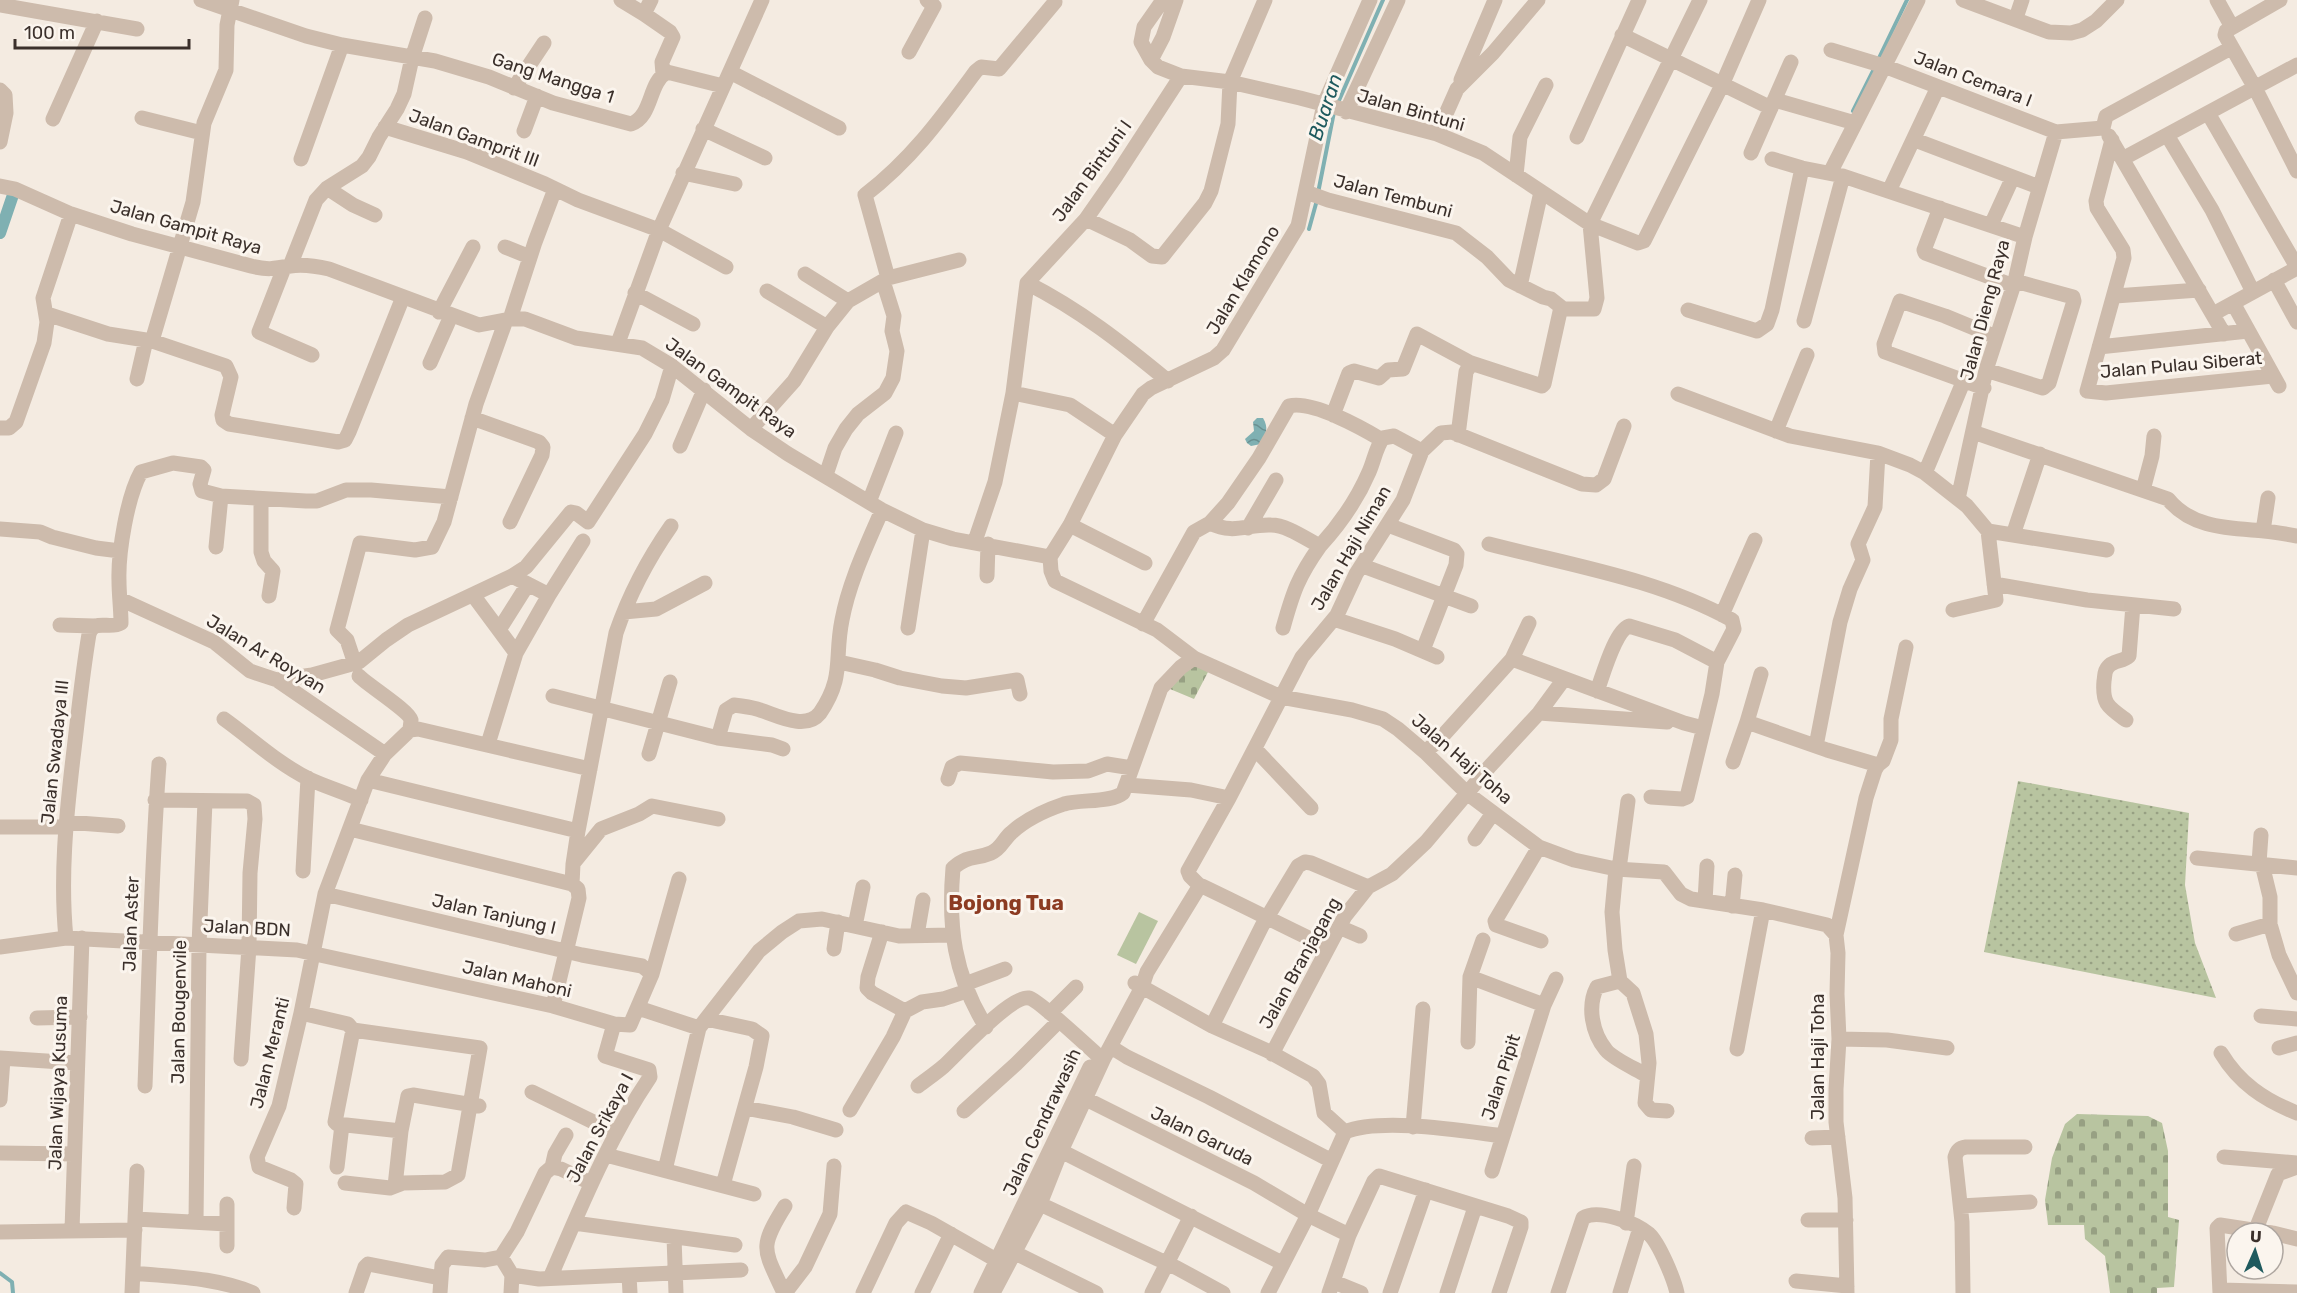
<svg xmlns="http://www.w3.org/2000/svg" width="2297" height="1293" viewBox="0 0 2297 1293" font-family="Rubik,sans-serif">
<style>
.grass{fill:url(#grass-dots)}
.cemetery{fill:url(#cemetery-stones)}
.pitch{fill:#b8c4a0}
.water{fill:url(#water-waves)}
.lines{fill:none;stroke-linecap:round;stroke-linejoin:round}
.stream{stroke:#7fb0b2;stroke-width:4}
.canal{stroke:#7fb0b2;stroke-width:12}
.minor{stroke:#cdbbac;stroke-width:15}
.labels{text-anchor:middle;stroke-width:6;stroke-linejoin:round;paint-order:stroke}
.street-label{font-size:18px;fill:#3b302b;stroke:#fbf5ee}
.water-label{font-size:20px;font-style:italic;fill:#1f5a5e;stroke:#fbf5ee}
.quarter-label{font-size:21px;font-weight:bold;fill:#8c3b22;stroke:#fbf5ee}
</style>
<defs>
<pattern id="grass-dots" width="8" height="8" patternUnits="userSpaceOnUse" patternTransform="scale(1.5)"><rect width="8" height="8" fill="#b8c4a0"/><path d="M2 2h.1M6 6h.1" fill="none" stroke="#97a083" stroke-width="1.8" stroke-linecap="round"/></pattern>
<pattern id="cemetery-stones" width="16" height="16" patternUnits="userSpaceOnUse" patternTransform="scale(1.5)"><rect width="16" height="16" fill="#b8c4a0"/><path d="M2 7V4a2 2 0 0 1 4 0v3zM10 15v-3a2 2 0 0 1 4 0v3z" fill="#97a083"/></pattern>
<pattern id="water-waves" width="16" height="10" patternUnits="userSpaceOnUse" patternTransform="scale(1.5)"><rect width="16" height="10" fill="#7fb0b2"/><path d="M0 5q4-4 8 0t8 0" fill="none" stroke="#699091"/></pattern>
</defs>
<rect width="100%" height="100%" fill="#f4ebe1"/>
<!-- grass -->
<path class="grass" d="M2018 781 2189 813 2185 885 2195 943 2216 998 1984 952Z"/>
<!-- cemetery -->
<path class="cemetery" d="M1189 667H1200L1208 672 1194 699 1170 689Z
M2077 1114 2148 1116 2162 1123 2168 1151V1217L2179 1220 2174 1287 2157 1288V1293H2110L2105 1256 2085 1239 2084 1225H2048L2045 1200 2052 1158 2065 1124Z"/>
<!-- pitch -->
<path class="pitch" d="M1139 912 1158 921 1136 964 1117 955Z"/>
<!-- water -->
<path class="water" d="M1257 418H1263C1269 428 1266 434 1261 444L1251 446 1247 443 1245 439 1254 431 1253 422Z"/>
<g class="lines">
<!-- stream -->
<path class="stream" d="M1878 60 1907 0
M1337 105 1383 0
M1853 111 1875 67
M1318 193 1334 112
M1309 229 1317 200
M0 1273 12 1282 13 1293"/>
<!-- canal -->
<path class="canal" d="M0 233 15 189"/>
<!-- minor -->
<path class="minor" d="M201 0 306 36 342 45 435 61 489 77 553 103 631 124C653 116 648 83 667 72L723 86
M621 0 644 14
M651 0 644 14 670 32 673 37 662 62 663 74
M1163 0 1144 27 1141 42 1151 60 1158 67 1181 76 1230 82 1300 98 1437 134 1483 153 1590 224 1638 243 1644 241 1722 85 1759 0
M1963 0 2049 32 2071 33 2082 30 2096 21 2117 0
M2217 0 2232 27
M2280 0 2226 31 2225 35 2255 88 2297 171
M0 5 137 29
M2016 18 2022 0
M1622 35 1771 108
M1831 50 1884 66 2056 132 2103 128
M909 52 934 6 927 0
M1151 60 1163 37 1176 0
M730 72 839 128
M1461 80 1495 0
M514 88 544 43
M0 90 5 95 6 113 0 142
M1775 100 1855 123
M1346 112 1398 0
M2208 113 2297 267
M142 118 202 133
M53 119 97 21
M385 127 467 152 545 184 578 200 659 230 726 267
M2103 128 2106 116 2231 48
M703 129 765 158
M524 131 537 96
M1437 134 1457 89 1493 53 1538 0
M2167 135 2212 210 2253 292
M2109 136 2224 334
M1577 137 1639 0
M1915 140 2039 187
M2112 140 2096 201 2097 208 2123 250 2124 258 2087 391 2106 393 2273 376
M1751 153 1791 62
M2124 158 2297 65
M301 159 342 45
M1772 159 1802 168 1843 176 2025 237
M683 173 735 184
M1830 173 1918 0
M1516 175 1520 137 1546 85
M0 186 15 189 71 214 132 234 251 266C267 270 273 269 290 266 303 264 316 266 329 269L479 325 510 319H525L576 338 642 348 672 366 751 429 788 454 882 510 923 530 953 539 1050 557
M327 188 353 205 375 215
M1889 191 1938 87
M1306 192 1328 200 1456 233 1487 257 1509 280 1543 297 1551 299 1561 307 1544 384 1542 386 1471 363 1417 334 1403 369 1388 370 1379 378 1354 371 1349 373 1333 415
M1940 208 1924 250 1925 253 2014 286
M1086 219 1130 240 1152 256 1162 257 1205 203 1211 191 1228 124 1230 82 1265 0
M1991 225 2012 179
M505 247 530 257
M290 266 316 200 327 188 362 166 369 157 379 137 397 109 404 94 412 58 425 18
M284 268 259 332 312 355
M805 274 848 301
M888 278 865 195C912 159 942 117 976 71L981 67 999 69 1055 2
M2274 280 2297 322
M1027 283 1086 219 1116 176 1181 76
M1027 283C1080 310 1122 343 1168 381
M1520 286 1541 192
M767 291 827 327
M635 293 693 324
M2115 296 2199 290
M2233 303 2279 386
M1560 309H1594L1597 298 1590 224 1700 0
M1688 310 1757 331 1767 324 1772 310 1802 168
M439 312 473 247
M47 314 108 334 152 341 226 366 231 377 222 415 223 420 229 424 338 442 345 440 349 432 403 297
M2213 314 2297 268
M510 319 535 242 555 189
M1804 321 1843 176
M152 341 193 202 204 123 226 70 227 25 232 0
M618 343 659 230 762 0
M2099 347 2248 331
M430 363 451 316
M1986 370 2043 388 2049 383 2074 301 2073 297 2015 281
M137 379 146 340
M1984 388 1885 352 1884 344 1900 301 1945 316 1996 337
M1013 393 1070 405 1115 435
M1678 394 1790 436 1878 453 1910 465 1925 473 1967 506 1988 531 1996 600 1953 610
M472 418 539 442 543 447 542 455 510 522
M0 428H9L16 422 44 343 47 322 43 298 71 214
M751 429 794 381 827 327 848 301 888 278 959 260
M1776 431 1807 355
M1973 432 2168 499C2192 529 2231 528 2264 531 2275 532 2286 534 2297 536
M1458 435 1466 372 1471 363
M680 446 704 390
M1925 473 1964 380
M826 475 835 448 846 429 858 414 885 393 893 378 897 351 892 331 894 316 883 281
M2143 490 2152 456 2154 436
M261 499V552L264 561 273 571 269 596
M1958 499 1986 370 2015 281 2025 237 2056 132
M869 502 896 433
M1210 523C1234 535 1247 524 1271 525 1287 525 1306 539 1320 546 1340 524 1357 500 1369 472 1374 461 1376 447 1383 438L1394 436 1422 451
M1070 525 1145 563
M1388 525 1454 550 1457 554 1456 565 1423 650
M1248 528 1276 480
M0 529 40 532 52 537 96 548 120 551
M1988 531 2107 550
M2263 531 2268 498
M2013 535 2040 454
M975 541 995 482 1013 393 1027 283
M1489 544C1570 565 1658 579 1732 620L1734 629 1717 662 1712 694 1687 797 1682 799 1651 797
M216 547 221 496
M1050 557 1051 571 1055 581 1157 630 1194 658 1281 697 1352 710 1383 719 1398 729 1425 752 1468 794 1539 847 1574 860 1616 869 1664 872 1681 894 1691 899 1763 910 1827 925 1836 935 1838 953 1837 994 1839 1039 1836 1089V1122L1845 1198 1847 1293
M1050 557 1070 525 1115 435 1143 394 1151 388 1214 358 1223 350 1298 226 1324 104 1370 0
M1363 566 1471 606
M512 576 526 567 571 512 576 513 588 522 645 434 662 400 672 366
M987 576 988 544
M1994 584 2087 600 2174 609
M473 595 516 653
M120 599 214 642 250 671 277 680 385 754
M624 612 656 609 705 583
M1722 615 1755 540
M1334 619 1395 639 1437 657
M1143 624 1194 532 1210 523 1228 503 1259 458 1289 406C1312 400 1362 428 1382 440
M60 625 94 626
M908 628 923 530
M1283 628C1293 592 1298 577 1320 546
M499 630 528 584
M1512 659 1684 723 1703 728
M839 662 875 670 900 678 942 686 966 688 1017 680 1020 694
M355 664 347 640 337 630 360 543 415 550 432 547 444 522 476 404 506 320
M1761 674 1747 722 1827 750 1878 765
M359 676C369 686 409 711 411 720 411 723 410 726 410 730
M277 680 312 675 359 662 386 640 408 625 512 576 549 595
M1597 691C1603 675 1615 631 1629 626L1675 640 1717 662
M553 696 718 738 772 745 783 749
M1539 713 1667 722
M224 719C252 739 277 763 309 779 326 787 344 792 361 800
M2126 720C2108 707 2102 704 2104 681 2105 676 2104 671 2108 667 2113 660 2123 662 2129 656L2133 605
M718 738 726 710 734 705C742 706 750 707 757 709 775 714 805 732 820 713 845 676 834 659 842 620 849 582 867 545 882 510
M488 744 516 653 549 595 583 541
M1816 746 1840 622 1850 589 1863 560 1858 544 1875 507 1878 453
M1255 749 1311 808
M1425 752 1439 740 1512 659 1529 623
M649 754 670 682
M1733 762 1747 722
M948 779 952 767 960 763 1053 772 1088 771 1107 764 1132 768
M368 780 578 831
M1127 785 1191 790 1229 798
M155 800 247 801 254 805 255 819 250 873 249 947 241 1059
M66 822 118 826
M0 827H66
M350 829 572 884
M1475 839 1493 813
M1539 847 1495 921 1496 925 1541 941
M2197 858 2297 868
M575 861 601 829 639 814 652 806 718 819
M2259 863 2261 835
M2262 864 2270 897V924L2279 955 2297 993
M1616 869 1612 912 1615 950 1620 981 1633 993 1646 1034 1649 1063 1645 1103 1651 1110 1667 1111
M1619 869 1628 801
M303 871 308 778
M572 884 573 864 578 831 616 633C629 595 648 559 671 526
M1200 886 1190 876 1188 871 1229 798 1302 657 1337 615 1356 574 1403 500 1422 451 1441 433 1452 432 1582 484 1596 485 1604 479 1624 426
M325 894 582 955 642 966 652 974
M1705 901 1707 866
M1732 906 1735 875
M855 926 863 887
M1339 927 1360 936
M882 932 868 977 867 988 872 993 905 1011
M2236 934 2270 924
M917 935 923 900
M1836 935 1866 798 1875 770 1878 765 1883 761 1891 740V719L1906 647
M66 938C60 878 66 818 73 758 78 717 82 676 89 634 94 618 110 630 121 623 121 609 119 595 119 581 118 553 127 497 141 472L173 463 201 467 204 470 200 484 202 491 221 496 306 501H317L346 490H371L451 497
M0 947 66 938 297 950 553 1006 614 1024 630 1025 652 974 679 879
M834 949 838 922
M1470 977 1544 1005
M1620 981 1597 987C1587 1006 1592 1033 1606 1050 1613 1059 1636 1069 1646 1075
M1135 983 1212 1026 1268 1051 1313 1076 1319 1084 1324 1113 1345 1132
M965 984 1005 969
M553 1006 579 898 578 889 572 884
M638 1008 699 1028
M301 1013 348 1024 353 1030 480 1048 458 1175 445 1182 403 1183 390 1188 345 1183
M1050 1013 1076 987
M2261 1016 2297 1019
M37 1018 80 1017
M706 1019 752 1029 762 1036 756 1067 723 1185
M1212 1026 1262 926 1298 866 1305 862 1311 863 1368 887
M986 1027C954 975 948 927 953 868 970 854 974 860 991 853 1001 849 1003 840 1011 833 1025 820 1046 810 1064 804 1081 799 1111 803 1123 793L1161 688 1181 667 1194 658
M353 1030 335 1122 337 1124 401 1131
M1839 1039 1887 1040 1947 1048
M1468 1042 1470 977 1483 940
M1111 1047 1127 1057 1209 1097 1332 1161
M2279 1048 2297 1043
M1737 1049 1763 910
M2221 1053C2239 1083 2264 1100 2297 1113
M1272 1054 1345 916 1368 887 1392 874 1426 842 1490 766 1539 713 1564 679
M0 1058 77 1063
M145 1086C149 978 151 871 159 764
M918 1086C927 1079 936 1073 944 1066 958 1053 1011 995 1029 998 1037 999 1093 1051 1103 1060
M532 1092 616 1133
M1078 1095 1254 1183 1308 1215 1349 1235
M0 1100 3 1059
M745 1108 793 1117 836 1130
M850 1110 893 1037 905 1011 922 1002 943 999 967 991
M964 1111 1016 1064 1059 1021
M1413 1127 1423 1009
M1345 1132C1381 1117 1463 1131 1503 1136L1544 1005 1556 979
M1812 1138 1838 1137
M1061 1151 1282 1263
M0 1153 74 1154
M606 1155 754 1194
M2224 1157 2297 1163
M337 1167 342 1125
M552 1167 555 1154 566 1135
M665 1170 699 1028 759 951 782 932 799 921 822 919 899 936 952 935
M1492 1171 1503 1136
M395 1186 401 1131 408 1096 413 1095 479 1106
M1040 1204 1177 1268 1223 1293
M1961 1206 2030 1202
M294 1208 296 1184 291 1180 259 1167 257 1157 279 1106 301 1013 325 894 368 780 385 754 410 730 418 729 590 769
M136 1219 227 1224
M1808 1220H1846
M196 1222 199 945 205 801
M574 1223 735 1245
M1626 1223 1634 1166
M2256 1229 2278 1174 2297 1167
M72 1230 82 938
M0 1232 135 1230
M2273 1233 2297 1239
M674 1237 676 1293
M227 1246V1204
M1007 1249 1096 1293
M501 1257 512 1275 539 1279 741 1270
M133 1273C173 1277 216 1277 253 1293
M629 1275 630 1293
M550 1278C580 1209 608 1139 650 1077L649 1070 605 1056 614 1024
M1796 1281 1847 1286
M1334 1282 1361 1293
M2220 1290 2297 1292
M132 1293 137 1171
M356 1293 365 1267 368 1264 440 1278
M440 1293 442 1265 448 1257 485 1260 501 1257 517 1232 545 1173 552 1167 561 1169 591 1183
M511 1293 512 1275
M784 1293C764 1249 758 1249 785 1206
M785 1293 805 1267 830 1214 834 1166
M863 1293 896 1223 906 1212 931 1223 998 1261
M922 1293 951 1234
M981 1293 1090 1067
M993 1293 1040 1204 1061 1151 1103 1060 1142 987 1147 972 1199 887 1202 886C1244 906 1285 927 1327 947
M1152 1293 1191 1216
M1268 1293 1308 1215 1345 1132
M1329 1293 1349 1235 1374 1181 1379 1176 1508 1216 1521 1222V1227L1499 1293
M1390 1293 1426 1190
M1447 1293 1475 1207
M1558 1293 1583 1218C1598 1208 1636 1223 1649 1234 1659 1243 1674 1279 1677 1293
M1620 1293 1640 1228
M1963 1293 1962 1222 1955 1157C1957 1151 1959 1148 1966 1147H2025
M2220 1293 2217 1228 2220 1225 2272 1233"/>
</g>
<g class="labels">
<!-- street labels -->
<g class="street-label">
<text transform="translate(553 78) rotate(18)" y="6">Gang Mangga 1</text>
<text transform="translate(1973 79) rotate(21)" y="6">Jalan Cemara I</text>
<text transform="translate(1411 110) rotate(16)" y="6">Jalan Bintuni</text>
<text transform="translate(474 138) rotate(20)" y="6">Jalan Gamprit III</text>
<text transform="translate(1092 171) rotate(-54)" y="6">Jalan Bintuni I</text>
<text transform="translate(1393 196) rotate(15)" y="6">Jalan Tembuni</text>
<text transform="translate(186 227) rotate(16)" y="6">Jalan Gampit Raya</text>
<text transform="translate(1243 280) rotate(-59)" y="6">Jalan Klamono</text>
<text transform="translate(1985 310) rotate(-75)" y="6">Jalan Dieng Raya</text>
<text transform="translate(2181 365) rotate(-5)" y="6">Jalan Pulau Siberat</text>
<text transform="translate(731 388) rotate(36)" y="6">Jalan Gampit Raya</text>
<text transform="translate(1351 548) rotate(-60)" y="6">Jalan Haji Niman</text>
<text transform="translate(266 654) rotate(31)" y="6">Jalan Ar Royyan</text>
<text transform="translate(55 752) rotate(-84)" y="6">Jalan Swadaya III</text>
<text transform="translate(1462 759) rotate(41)" y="6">Jalan Haji Toha</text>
<text transform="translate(494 914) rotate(13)" y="6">Jalan Tanjung I</text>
<text transform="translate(131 924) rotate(-88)" y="6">Jalan Aster</text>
<text transform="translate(247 928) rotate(3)" y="6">Jalan BDN</text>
<text transform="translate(1300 963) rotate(-61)" y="6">Jalan Branjagang</text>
<text transform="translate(517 979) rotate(13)" y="6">Jalan Mahoni</text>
<text transform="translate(179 1012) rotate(-89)" y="6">Jalan Bougenvile</text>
<text transform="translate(270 1053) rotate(-76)" y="6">Jalan Meranti</text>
<text transform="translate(1818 1057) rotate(-90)" y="6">Jalan Haji Toha</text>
<text transform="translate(1501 1077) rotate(-72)" y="6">Jalan Pipit</text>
<text transform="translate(58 1083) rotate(-88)" y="6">Jalan Wijaya Kusuma</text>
<text transform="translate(1042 1122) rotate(-65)" y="6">Jalan Cendrawasih</text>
<text transform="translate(600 1128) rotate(-62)" y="6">Jalan Srikaya I</text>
<text transform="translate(1202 1136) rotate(26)" y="6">Jalan Garuda</text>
</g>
<!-- water labels -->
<g class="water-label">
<text transform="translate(1325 107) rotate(-72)" y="7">Buaran</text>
</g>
<!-- quarter labels -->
<g class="quarter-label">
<text x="1006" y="910">Bojong Tua</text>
</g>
</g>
<!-- north arrow -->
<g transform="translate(2255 1251) rotate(3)"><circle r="28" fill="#fbf5ee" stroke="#aea6a0" stroke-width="1.5"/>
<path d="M0-4.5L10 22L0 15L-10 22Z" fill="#1f5a5e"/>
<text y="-9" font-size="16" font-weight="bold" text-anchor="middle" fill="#3b302b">U</text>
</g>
<!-- scale -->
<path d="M15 39v9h174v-9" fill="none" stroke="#3b302b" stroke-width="3"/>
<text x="24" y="39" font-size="18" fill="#3b302b" stroke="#fbf5ee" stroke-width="4.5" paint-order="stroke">100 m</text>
</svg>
